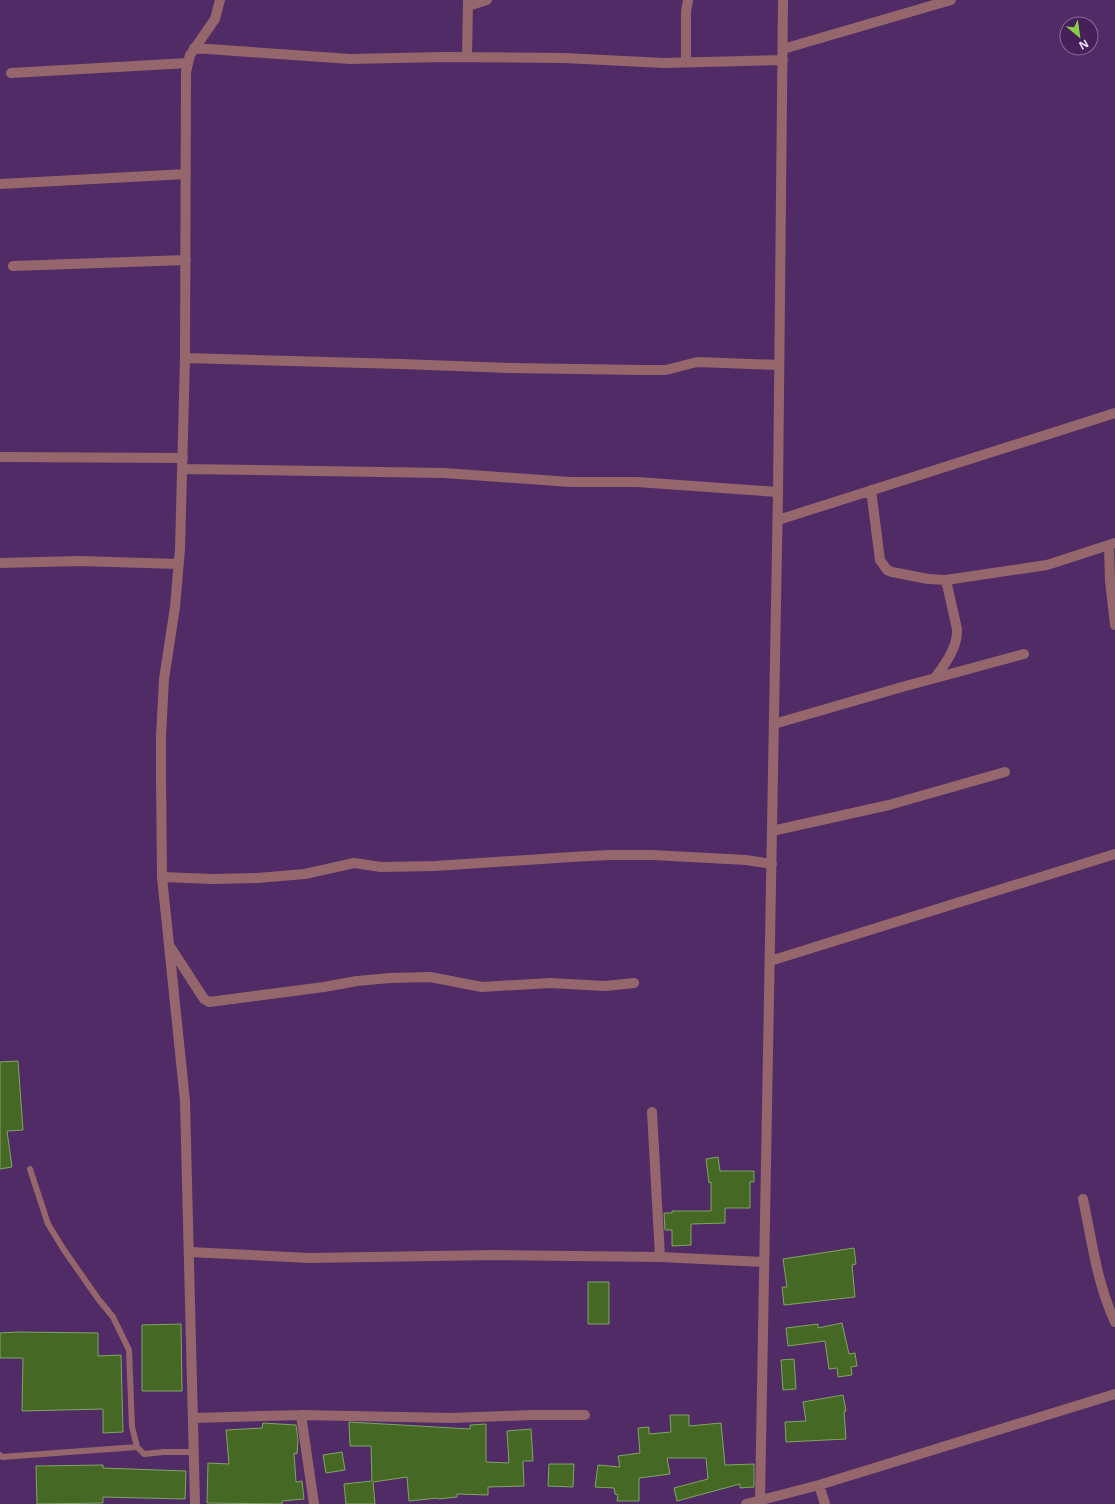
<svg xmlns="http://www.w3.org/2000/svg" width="1115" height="1504" viewBox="0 0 1115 1504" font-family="'Open Sans',sans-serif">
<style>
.building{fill:#456825;stroke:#80a662}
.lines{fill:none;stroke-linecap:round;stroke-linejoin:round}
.service{stroke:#95676c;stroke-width:6}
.minor{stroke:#95676c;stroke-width:10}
</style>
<rect width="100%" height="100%" fill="#512b65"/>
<!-- building -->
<path class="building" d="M18 1061 23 1130 7 1131 12 1167 0 1169V1062Z
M718 1157 720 1171H754V1182H750V1208H725V1223L691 1224V1245L672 1246V1230H665L664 1213H672V1211H711V1182L709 1183 706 1159Z
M854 1248 856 1264 852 1265 855 1297 784 1305 782 1287H787L783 1259Z
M588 1282H609V1324H588Z
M842 1323 849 1354 855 1353 857 1366 851 1367 852 1375 838 1377 837 1368 829 1369 825 1341 788 1346 786 1328 818 1324V1328Z
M181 1324 182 1391H142V1325Z
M18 1332 98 1333V1356L121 1355 123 1432 103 1433V1409L22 1411 23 1358H0V1333Z
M794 1359 796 1389 783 1390 781 1360Z
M843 1395 846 1411H844L846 1439 786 1442 785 1422 806 1421 803 1402Z
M670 1415H689V1426L721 1423 725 1465 754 1464V1487L740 1488V1484L677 1501 674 1488 708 1479 706 1458H667L670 1474 639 1478V1501H617L618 1495 615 1494 614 1488 595 1487 598 1465 620 1467 618 1456 640 1453 638 1428 649 1427V1434L671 1432Z
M349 1422 470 1429V1425L486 1424V1462L509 1463 507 1431 531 1429 533 1461H523L524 1486 488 1487V1495L457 1494V1497L438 1499V1498L409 1501 407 1477 373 1482 375 1504H346L344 1484 372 1481 371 1446H350Z
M263 1423 296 1425 298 1440 297 1454 294 1453 296 1482 302 1481 304 1499 282 1501V1504L207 1503 208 1463 229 1464 226 1430 262 1428Z
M342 1452 345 1470 326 1473 323 1455Z
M549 1464H574L573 1487 548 1486Z
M103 1465V1468L186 1471 185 1499 103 1497V1503L37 1504 36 1466Z"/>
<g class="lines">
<!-- service -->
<path class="service" d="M30 1169 48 1224 64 1250 99 1300 113 1317 129 1350 132 1427 137 1447 144 1454 164 1452H194
M0 1455 2 1457 137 1447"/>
<!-- minor -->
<path class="minor" d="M468 6 487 0
M194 48 350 59 443 57 564 58 664 63 783 60
M783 49 951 0
M467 57 468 0
M686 62V12L688 0
M11 73 188 63
M0 184 186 174
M13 266 186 260
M185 358 401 364 511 368 642 370H666L697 362 779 365
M0 457 183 458
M183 469 444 473 570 482H637L778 492
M871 490 880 560 887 570 892 572 928 579 946 580 1047 565 1115 543
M778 520 1115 413
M1109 545 1110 581 1115 625
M0 563 79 561 179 564
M935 678C945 664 958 647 957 629L946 580
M774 724 902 687 1024 654
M772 831 889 805 1005 772
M162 877 212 879 257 878 305 874 354 863 381 867 435 866 571 857 610 855H652L746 860 772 864
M171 948 204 999 209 1002 324 987 357 981 390 978 430 977 482 987 550 983 605 986 634 983
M770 961 1115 854
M652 1112 660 1257
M1083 1199C1092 1241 1097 1284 1115 1322
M189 1252 309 1258 496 1255 660 1257 764 1262
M301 1415 314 1504
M194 1418 301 1415 452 1418 532 1415H585
M819 1485 825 1504
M760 1500 778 492 783 0
M195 1504 185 1101 162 877 161 777V736L164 679 175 607 180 549 185 358 186 72 190 55 215 19 220 0
M746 1504 819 1485 1115 1394"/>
</g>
<!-- north arrow -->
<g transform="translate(1079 36) rotate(151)"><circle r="19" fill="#462059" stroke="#8b6d9a"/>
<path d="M0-3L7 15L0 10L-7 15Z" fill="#89ce48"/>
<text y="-6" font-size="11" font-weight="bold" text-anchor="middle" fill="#f2e0fc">N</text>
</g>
</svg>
